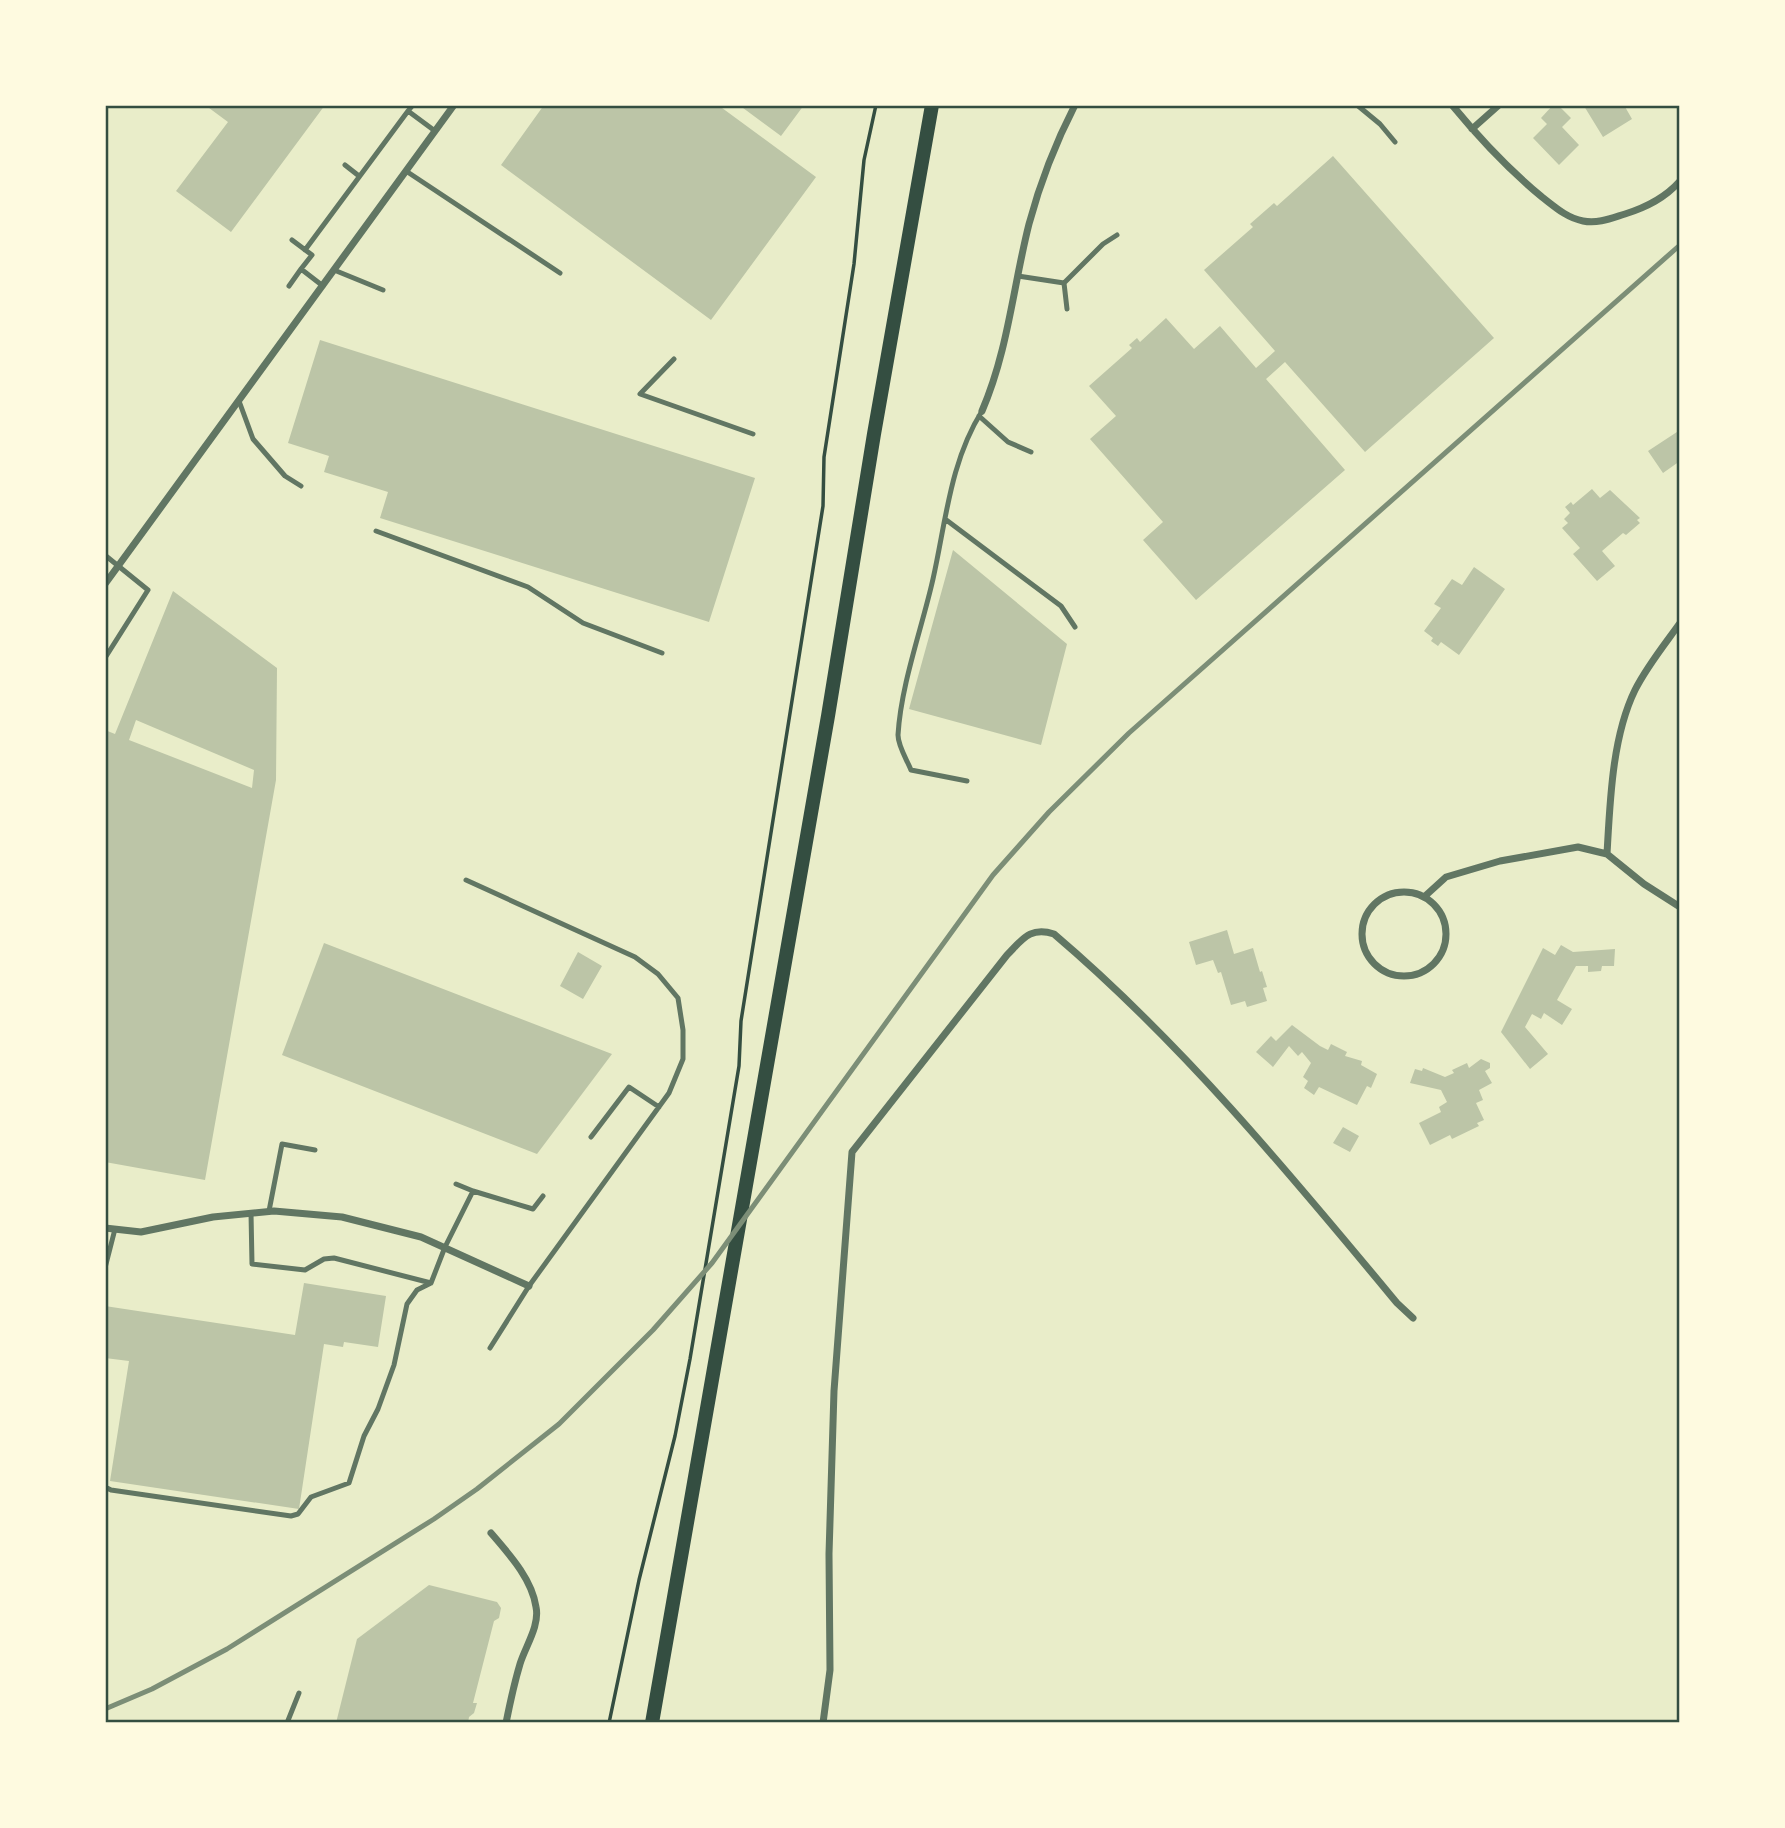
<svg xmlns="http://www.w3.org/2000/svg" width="1785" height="1828" viewBox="0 0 1785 1828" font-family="Figtree,sans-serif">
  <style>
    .building { fill: #bcc5a7; fill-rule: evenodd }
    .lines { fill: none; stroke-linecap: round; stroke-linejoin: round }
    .path { stroke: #344e41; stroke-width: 3.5 }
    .service { stroke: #617663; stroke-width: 5 }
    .minor { stroke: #617663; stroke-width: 7 }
    .secondary { stroke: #344e41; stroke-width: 14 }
    .rail { stroke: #7c8e77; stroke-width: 5 }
    .neatline { fill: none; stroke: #344e41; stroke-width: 2.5 }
  </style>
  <rect width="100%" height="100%" fill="#e9edc9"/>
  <path class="building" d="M 205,105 L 325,105 L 231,232 L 176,191 L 228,122 Z
    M 544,105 L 718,105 L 816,177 L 711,320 L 501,165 Z
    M 739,105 L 804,105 L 781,136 Z
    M 1553,105 L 1558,105 L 1571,118 L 1562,127 L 1579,145 L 1559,165 L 1533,138 L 1547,124 L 1541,118 Z
    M 1586,105 L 1624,105 L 1632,119 L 1603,137 L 1584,106 Z
    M 1333,156 L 1494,338 L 1365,452 L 1285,362 L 1266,379 L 1345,470 L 1196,600 L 1143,540 L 1163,522 L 1090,439 L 1116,416 L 1089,386 L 1132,348 L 1129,345 L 1137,338 L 1140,342 L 1166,318 L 1194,349 L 1220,326 L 1256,368 L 1275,351 L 1204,270 L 1253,227 L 1250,224 L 1274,203 L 1277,206 Z
    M 320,340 L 755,478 L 709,622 L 380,518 L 388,492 L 324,472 L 329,456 L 288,443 Z
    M 1680,430 L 1680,461 L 1663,473 L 1648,451 Z
    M 1592,489 L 1600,498 L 1610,490 L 1640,518 L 1637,520 L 1640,523 L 1626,535 L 1623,533 L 1602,551 L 1615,566 L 1597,581 L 1573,554 L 1580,548 L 1562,528 L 1568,523 L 1564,519 L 1570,513 L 1565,507 L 1571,502 L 1573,505 Z
    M 953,550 L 1067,644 L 1041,745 L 909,709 Z
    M 1474,567 L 1505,589 L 1459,655 L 1441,642 L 1438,646 L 1431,641 L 1433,638 L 1424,631 L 1441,608 L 1434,604 L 1452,579 L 1462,585 Z
    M 173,591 L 277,668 L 276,780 L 205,1180 L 105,1162 L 105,730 L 115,734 ZM 136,720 L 254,770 L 252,788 L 129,740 Z
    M 1227,930 L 1234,954 L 1253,948 L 1260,972 L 1262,971 L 1267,987 L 1263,988 L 1267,1001 L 1247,1007 L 1245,1001 L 1231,1005 L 1221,972 L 1218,973 L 1213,960 L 1196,965 L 1189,942 Z
    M 324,943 L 612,1054 L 537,1154 L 282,1055 Z
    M 1561,945 L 1573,952 L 1615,949 L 1614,966 L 1602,966 L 1601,971 L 1588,972 L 1588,966 L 1576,966 L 1557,1000 L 1572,1009 L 1562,1025 L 1544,1013 L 1541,1019 L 1532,1014 L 1525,1027 L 1548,1054 L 1530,1069 L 1501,1032 L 1543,948 L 1555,955 Z
    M 578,952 L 602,966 L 583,999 L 560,986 Z
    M 1292,1025 L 1320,1046 L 1328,1050 L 1331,1044 L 1347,1052 L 1345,1056 L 1362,1061 L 1361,1065 L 1377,1074 L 1371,1088 L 1367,1086 L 1357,1105 L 1319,1087 L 1314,1095 L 1304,1088 L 1308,1081 L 1303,1077 L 1311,1063 L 1302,1052 L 1298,1056 L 1289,1046 L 1273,1067 L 1256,1052 L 1271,1036 L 1276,1041 Z
    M 1481,1059 L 1490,1063 L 1490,1068 L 1485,1071 L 1492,1083 L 1479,1090 L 1483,1100 L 1476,1103 L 1484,1120 L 1477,1123 L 1479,1126 L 1452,1139 L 1450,1135 L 1430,1145 L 1419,1123 L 1441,1112 L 1439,1107 L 1447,1102 L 1441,1090 L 1410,1083 L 1415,1069 L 1422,1071 L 1423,1068 L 1445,1077 L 1454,1073 L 1452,1070 L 1467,1063 L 1469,1068 Z
    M 1343,1127 L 1359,1136 L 1350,1152 L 1333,1143 Z
    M 304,1283 L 386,1296 L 378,1347 L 344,1342 L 343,1347 L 324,1344 L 299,1509 L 110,1481 L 129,1361 L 105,1358 L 105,1306 L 295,1335 Z
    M 429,1585 L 497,1602 L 501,1608 L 499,1618 L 494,1621 L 473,1703 L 477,1703 L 474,1713 L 469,1717 L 468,1723 L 336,1723 L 357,1639 Z"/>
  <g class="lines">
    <path class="path" d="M 609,1723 L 639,1580 L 675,1436 L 690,1359 L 739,1066 L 741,1021 L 823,506 L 824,457 L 854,264 L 864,160 L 876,105"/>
    <path class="service" d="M 413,105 L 408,111 L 435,131
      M 1357,105 L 1380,124 L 1395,142
      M 345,165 L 359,176
      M 406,171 L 560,273
      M 292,240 L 312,255 L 301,269
      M 305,250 L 408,111
      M 334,270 L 383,290
      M 1018,276 L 1064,283 L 1103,244 L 1117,235
      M 1064,283 L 1067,309
      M 289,286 L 301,269 L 323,286
      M 674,359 L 640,394 L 753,434
      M 239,401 L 253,439 L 285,476 L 301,486
      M 979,416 L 1008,442 L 1031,452
      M 945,519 L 1061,606 L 1075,627
      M 376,531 L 528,587 L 583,623 L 662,653
      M 105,658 L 148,590 L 106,556
      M 967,781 L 911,770 C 907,760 898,746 898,735 C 901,684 922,628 933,579 C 946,521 950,462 982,411
      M 466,880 L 635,957 L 658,974 L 678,998 L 683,1030 L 683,1059 L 669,1093 L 529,1286 L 490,1348
      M 591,1137 L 629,1087 L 659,1107
      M 473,1191 L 533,1209 L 543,1196
      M 269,1211 L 282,1144 L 315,1150
      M 251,1213 L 252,1264 L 305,1270 L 324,1259 L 334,1258 L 431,1283 L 445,1247 L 473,1191 L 456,1184
      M 105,1268 L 115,1229
      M 105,1487 L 111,1490 L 291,1516 L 298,1514 L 311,1497 L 349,1483 L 364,1436 L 378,1409 L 394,1365 L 407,1304 L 417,1290 L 431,1283
      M 287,1723 L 299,1693"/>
    <path class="minor" d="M 1452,105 C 1480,139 1508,169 1542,197 C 1555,207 1567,218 1583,221 C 1598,224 1612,218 1625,214 C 1647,207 1665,198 1680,181
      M 1472,129 L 1499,105
      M 982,411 C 1008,351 1013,287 1029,224 C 1040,183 1055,144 1075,105
      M 105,584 L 454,105
      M 1607,854 C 1610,802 1612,737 1635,690 C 1647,666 1665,644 1680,623
      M1362 934a42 42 0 1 1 84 0a42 42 0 1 1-84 0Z
      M 1424,897 L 1446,877 L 1500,861 L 1578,847 L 1607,854 L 1644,884 L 1680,907
      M 105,1228 L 141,1232 L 213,1217 L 274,1211 L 342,1217 L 421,1237 L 529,1286
      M 491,1533 C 509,1554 532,1579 536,1607 C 540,1626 525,1647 520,1664 C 514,1684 510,1703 506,1723
      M 823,1723 L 830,1670 L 829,1554 L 834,1391 L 852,1152 L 1007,955 C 1022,940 1030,926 1054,934 C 1182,1043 1290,1174 1397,1303 L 1413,1318"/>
    <path class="secondary" d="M 652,1723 L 828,716 L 874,434 L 932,105"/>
    <path class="rail" d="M 105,1709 L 152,1689 L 227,1649 L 434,1519 L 477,1489 L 559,1424 L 653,1330 L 712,1263 L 993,875 L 1049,812 L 1129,733 L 1680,245"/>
  </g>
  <rect width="1785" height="1828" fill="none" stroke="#fefae0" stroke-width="214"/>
  <rect x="107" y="107" width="1571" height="1614" class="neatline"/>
</svg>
